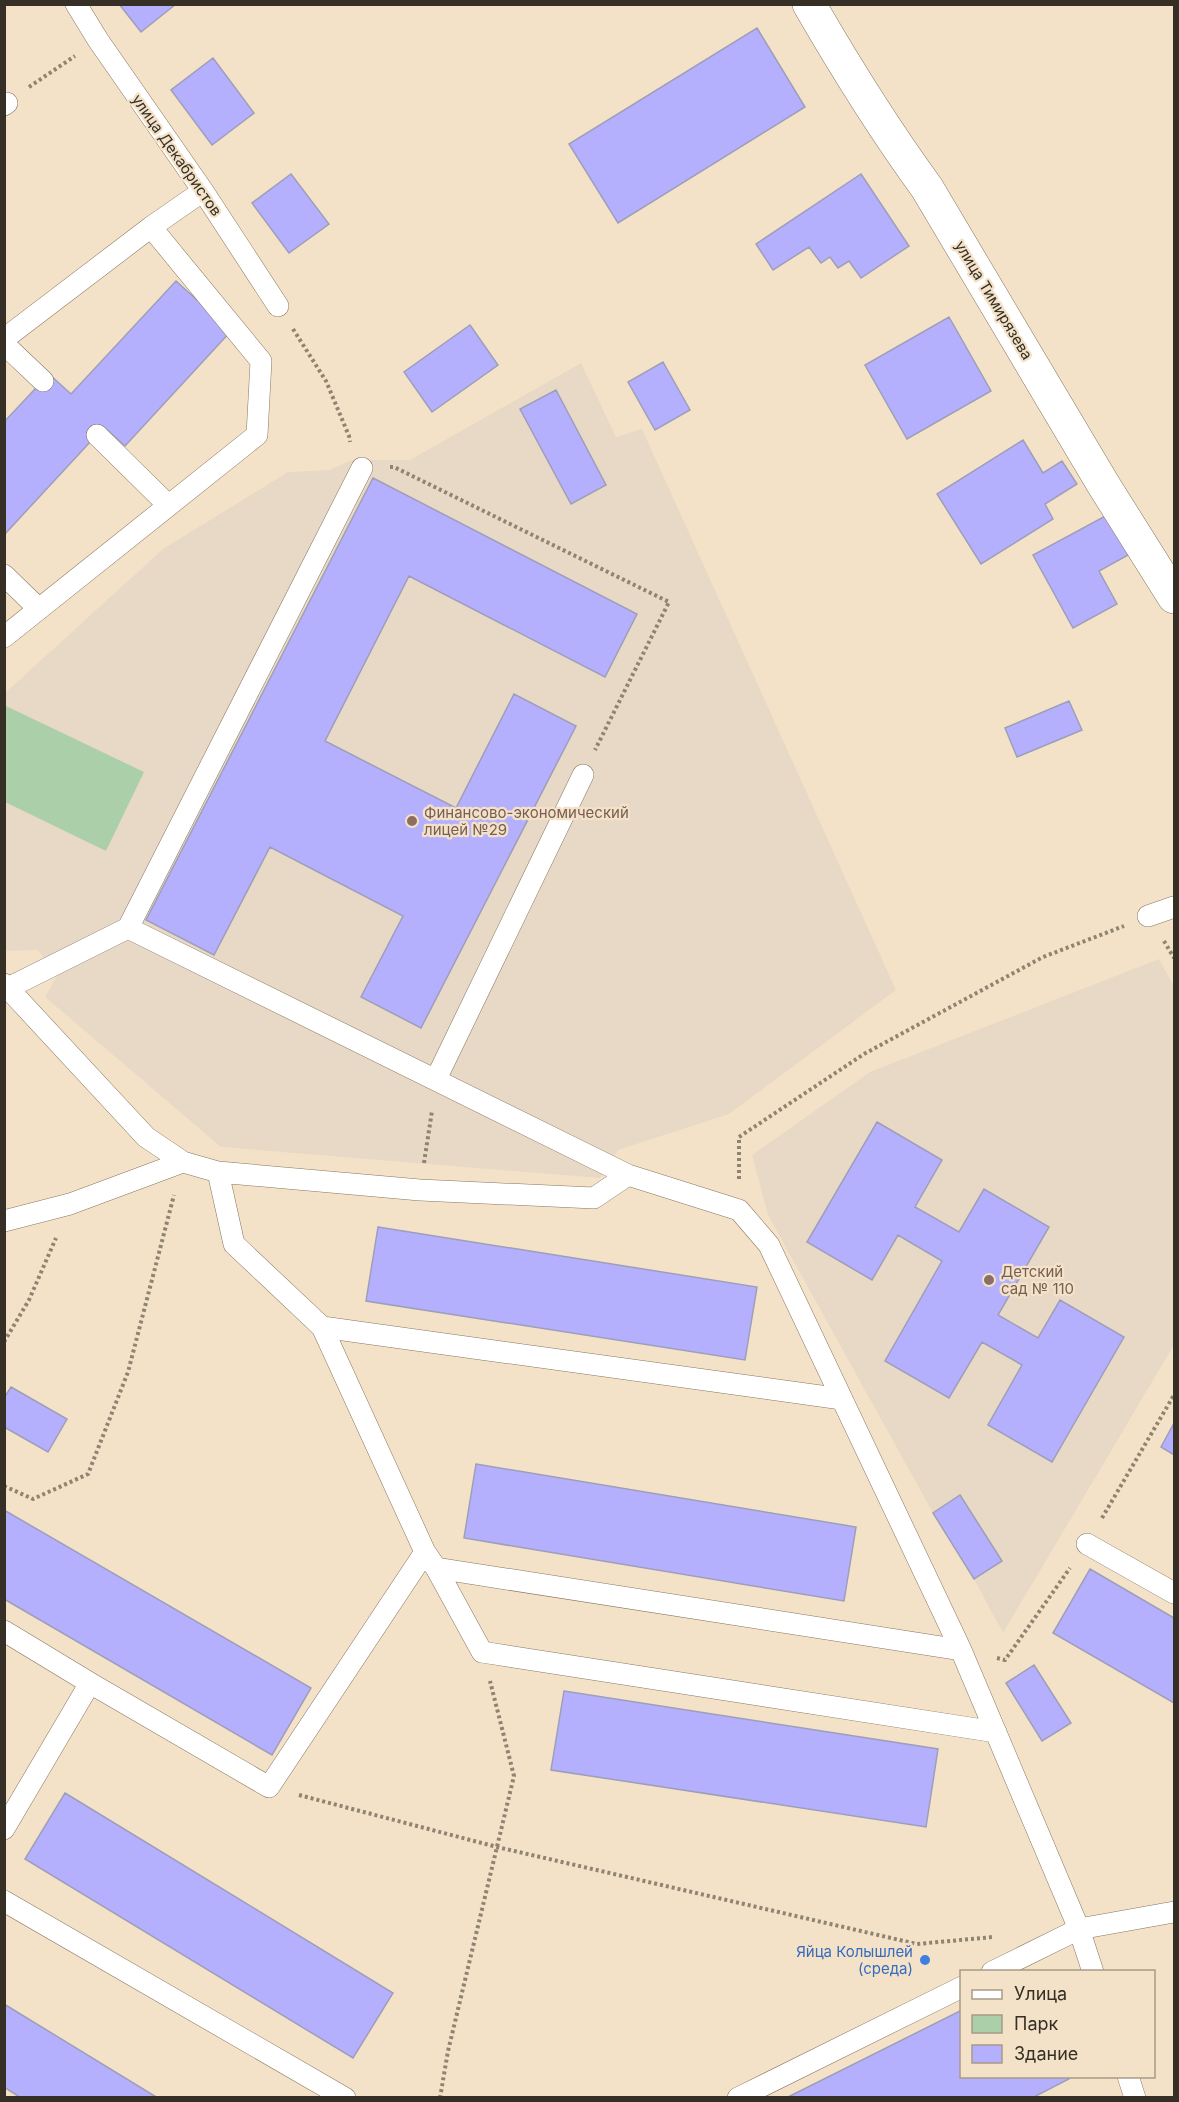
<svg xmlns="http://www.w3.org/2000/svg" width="1179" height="2102" viewBox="0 0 1179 2102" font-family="Inter,sans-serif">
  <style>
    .education { fill: #e8d8c6 }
    .green { fill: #abd0a9 }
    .building { fill: #b4b0fe; stroke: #9e9eb9; stroke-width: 1.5 }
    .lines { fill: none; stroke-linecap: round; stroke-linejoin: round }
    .service-casing { stroke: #877760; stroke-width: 22 }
    .minor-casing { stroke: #877760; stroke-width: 34 }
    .path { stroke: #8f8371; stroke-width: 4; stroke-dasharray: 3 3; stroke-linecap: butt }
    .service { stroke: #fff; stroke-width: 21 }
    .minor { stroke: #fff; stroke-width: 33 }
    .education-dot { fill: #8d6e63; stroke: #f4e2c8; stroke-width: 2 }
    .shop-dot { fill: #3f7fe0; stroke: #f4e2c8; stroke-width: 2 }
    .labels { text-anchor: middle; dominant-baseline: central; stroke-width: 4.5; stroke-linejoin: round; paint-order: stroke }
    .street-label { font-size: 15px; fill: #352f25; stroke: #f4e2c8 }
    .education-label { font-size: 15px; fill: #785e54; stroke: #f4e2c8; text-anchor: start }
    .shop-label { font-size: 15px; fill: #366cbe; stroke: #f4e2c8; text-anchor: end }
  </style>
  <rect width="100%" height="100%" fill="#f4e2c8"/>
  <path class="education" d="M 581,363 L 616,437 L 642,429 L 896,990 L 729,1114 L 618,1150 L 600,1178 L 221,1147 L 45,997 L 57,976 L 38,950 L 5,951 L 5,693 L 163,549 L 288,472 L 329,470 L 352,460 L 410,460 Z
    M 1159,959 L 1174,986 L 1174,1345 L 1003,1633 L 974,1579 L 933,1513 L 768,1215 L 752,1155 L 870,1072 Z"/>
  <path class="green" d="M 4,705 L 144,772 L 106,851 L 5,802 Z"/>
  <path class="building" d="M 119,4 L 176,4 L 141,32 Z
    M 757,28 L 805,107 L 618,223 L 569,144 Z
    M 213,58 L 254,113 L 212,145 L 171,90 Z
    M 291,174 L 329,224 L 289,253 L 252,203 Z
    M 861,174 L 909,246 L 861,278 L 849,261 L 838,268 L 830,257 L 821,263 L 809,247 L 773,270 L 756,244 Z
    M 176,281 L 231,331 L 125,446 L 104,427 L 4,535 L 4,422 L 49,374 L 71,394 Z
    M 949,317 L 991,391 L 907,439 L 865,365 Z
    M 470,325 L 498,365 L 432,412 L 404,372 Z
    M 663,362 L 690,410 L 655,430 L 628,382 Z
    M 556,390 L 606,485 L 571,504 L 520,409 Z
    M 1023,440 L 1043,473 L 1062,461 L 1077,484 L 1045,504 L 1053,519 L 981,564 L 937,494 Z
    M 373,478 L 637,614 L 605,677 L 409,576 L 325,741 L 456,808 L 514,694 L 576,726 L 421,1028 L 361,997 L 403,916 L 270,847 L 214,955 L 146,920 Z
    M 1109,514 L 1130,554 L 1099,571 L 1117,604 L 1073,628 L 1033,555 Z
    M 1069,701 L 1082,730 L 1017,757 L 1005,728 Z
    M 877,1122 L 942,1160 L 915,1207 L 959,1232 L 984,1189 L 1049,1227 L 998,1315 L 1038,1338 L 1060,1300 L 1124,1337 L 1052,1462 L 988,1425 L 1022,1365 L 982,1342 L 949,1398 L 885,1361 L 942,1261 L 898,1235 L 872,1280 L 807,1242 Z
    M 378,1227 L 757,1287 L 745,1360 L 366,1301 Z
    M 11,1387 L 67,1419 L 48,1452 L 4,1427 L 4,1398 Z
    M 1174,1423 L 1174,1455 L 1161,1447 Z
    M 476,1464 L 856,1527 L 844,1601 L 464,1538 Z
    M 960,1495 L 1002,1561 L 974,1579 L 933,1513 Z
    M 4,1510 L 311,1688 L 272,1755 L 4,1599 Z
    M 1090,1569 L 1174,1618 L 1174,1703 L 1053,1633 Z
    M 1034,1665 L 1071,1723 L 1042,1741 L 1006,1683 Z
    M 564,1691 L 938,1749 L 926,1827 L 551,1770 Z
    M 65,1793 L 393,1993 L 353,2058 L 25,1859 Z
    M 4,2004 L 158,2098 L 21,2098 L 4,2087 Z
    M 962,2010 L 962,2076 L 1068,2076 L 1069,2079 L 1032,2098 L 786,2098 Z"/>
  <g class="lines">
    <g class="service-casing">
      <path id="service" d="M 76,4 L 98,40 L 203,191 L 278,306
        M 4,105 L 7,103
        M 4,339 L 151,227 L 203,191
        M 4,344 L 43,381
        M 97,435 L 168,505
        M 4,575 L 39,609
        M 4,637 L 257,435 L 261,361 L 151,227
        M 1148,916 L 1174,907
        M 128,928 L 628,1175
        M 4,984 L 146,1137 L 183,1162 L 218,1172 L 420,1190 L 594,1198 L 628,1175 L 739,1210 L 769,1245 L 961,1650 L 1079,1929 L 1093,1972
        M 4,990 L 128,928 L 362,468
        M 436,1079 L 583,775
        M 218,1172 L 234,1244 L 322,1327 L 425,1552 L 436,1568 L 482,1652 L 996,1732
        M 4,1221 L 70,1204 L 183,1162
        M 322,1327 L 842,1399
        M 1087,1544 L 1174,1593
        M 436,1568 L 961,1650
        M 4,1631 L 90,1683 L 4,1829
        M 90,1683 L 269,1787 L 425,1552
        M 4,1901 L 345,2098
        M 992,1972 L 1079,1929 L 1174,1912
        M 1128,2076 L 1135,2098
        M 738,2098 L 962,1987"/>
    </g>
    <g class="minor-casing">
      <path id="minor" d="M 809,4 C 846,68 884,129 927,188 L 1103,484 L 1174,597"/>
    </g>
    <path class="path" d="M 29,87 L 75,56
      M 293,329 L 326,381 L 349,436 L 350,442
      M 390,467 L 394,467 L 669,602 L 595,750
      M 1164,941 L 1174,958
      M 424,1163 L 432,1111
      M 739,1179 L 739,1137 L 864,1054 L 1043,957 L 1124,926
      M 4,1342 L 29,1300 L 56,1238
      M 4,1486 L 33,1499 L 88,1474 L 128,1372 L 174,1195
      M 1102,1518 L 1174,1395
      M 997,1658 L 1005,1660 L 1070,1568
      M 299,1795 L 497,1847 L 917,1944 L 993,1937
      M 440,2098 L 448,2051 L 514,1776 L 490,1681"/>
    <use href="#service" class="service"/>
    <use href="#minor" class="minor"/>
  </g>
  <g class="education-dot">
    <circle cx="412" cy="821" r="6"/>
    <circle cx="989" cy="1280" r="6"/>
  </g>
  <circle class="shop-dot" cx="925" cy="1960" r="6"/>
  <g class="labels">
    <g class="street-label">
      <text transform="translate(177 155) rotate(55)">улица Декабристов</text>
      <text transform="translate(994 300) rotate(59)">улица Тимирязева</text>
    </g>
    <g class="education-label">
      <text x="424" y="812">Финансово-экономический<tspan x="424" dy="17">лицей №29</tspan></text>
      <text x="1001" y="1271">Детский<tspan x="1001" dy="17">сад № 110</tspan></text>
    </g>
    <g class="shop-label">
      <text x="913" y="1951">Яйца Колышлей<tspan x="913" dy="17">(среда)</tspan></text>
    </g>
  </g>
  <rect width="1179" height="2102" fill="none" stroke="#352f25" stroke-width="12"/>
  <rect x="960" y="1970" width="195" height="108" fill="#f4e2c8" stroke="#a89a87" stroke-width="1.5"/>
  <rect x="972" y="1990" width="30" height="9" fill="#ffffff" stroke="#a89a87" stroke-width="1.5"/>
  <text x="1014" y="2000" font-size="18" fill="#352f25">Улица</text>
  <rect x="972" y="2015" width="30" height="18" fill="#abd0a9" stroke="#a89a87" stroke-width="1.5"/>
  <text x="1014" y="2030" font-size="18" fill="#352f25">Парк</text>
  <rect x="972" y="2045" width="30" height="18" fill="#b4b0fe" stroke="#a89a87" stroke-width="1.5"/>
  <text x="1014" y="2060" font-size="18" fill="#352f25">Здание</text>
</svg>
